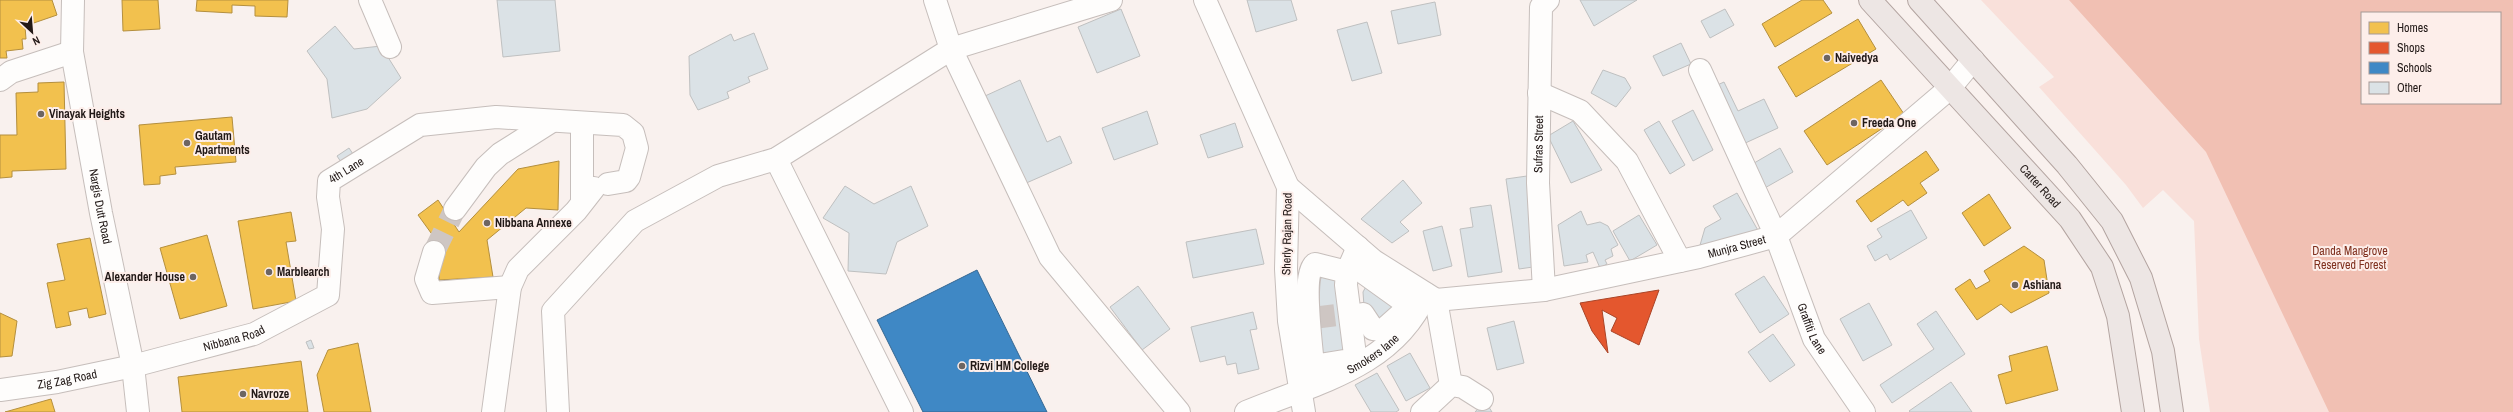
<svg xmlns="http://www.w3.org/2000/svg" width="2513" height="412" viewBox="0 0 2513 412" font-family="'Archivo Narrow',sans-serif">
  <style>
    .green { fill: #f9e0da; fill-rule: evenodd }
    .water { fill: #f1c0b3; fill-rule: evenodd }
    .homes { fill: #f2c14e; stroke: #b48f3e }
    .shops { fill: #e4572e; stroke: #aa4427 }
    .schools { fill: #3f88c5; stroke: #366791 }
    .building { fill: #dbe2e6; stroke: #bfc0c0 }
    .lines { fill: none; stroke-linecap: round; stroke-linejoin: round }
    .minor-tunnel { stroke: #cec6c3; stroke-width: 22; stroke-dasharray: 22 11; stroke-linecap: butt }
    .minor-casing { stroke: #c6bebb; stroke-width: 24 }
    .major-casing { stroke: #b3a4a0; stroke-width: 24 }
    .minor { stroke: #fefdfc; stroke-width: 22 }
    .major { stroke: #ede6e4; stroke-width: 22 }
    .poi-dot { fill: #6d6562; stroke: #fdeeea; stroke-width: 1.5 }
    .labels { text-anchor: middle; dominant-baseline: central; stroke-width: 4; stroke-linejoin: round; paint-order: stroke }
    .poi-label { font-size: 12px; font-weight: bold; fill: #221917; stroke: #fdeeea; text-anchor: start }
    .street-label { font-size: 12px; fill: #221917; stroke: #fdeeea }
    .park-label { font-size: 12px; fill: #7f301e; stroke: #fdeeea }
  </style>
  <rect width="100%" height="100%" fill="#f9f1ee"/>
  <path class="green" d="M 1981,0 L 2513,0 L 2513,412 L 2210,412 L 2199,339 L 2194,221 L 2163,190 L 2143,208 L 2126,185 L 2039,87 L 2054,77 ZM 2362,13 L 2500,13 L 2500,103 L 2362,103 Z"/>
  <path class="water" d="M 2069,0 L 2513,0 L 2513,412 L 2329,412 L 2206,152 ZM 2362,13 L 2500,13 L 2500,103 L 2362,103 Z"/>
  <path class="homes" d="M 0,0 L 52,0 L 57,15 L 25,26 L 26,39 L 22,39 L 23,49 L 6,51 L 7,58 L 0,58 Z
    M 122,0 L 158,0 L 160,29 L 123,31 Z
    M 197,0 L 288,0 L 287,17 L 255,16 L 255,6 L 232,5 L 232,13 L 196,11 Z
    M 1802,0 L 1823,0 L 1832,13 L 1775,47 L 1762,24 Z
    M 1858,19 L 1876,49 L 1796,97 L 1778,67 Z
    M 1881,80 L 1904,114 L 1827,165 L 1804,131 Z
    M 64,82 L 66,169 L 12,171 L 12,177 L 0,178 L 0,135 L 17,135 L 16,93 L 38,92 L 38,83 Z
    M 232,117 L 236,162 L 175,167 L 176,174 L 160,176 L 160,184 L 144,185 L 139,125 Z
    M 1926,151 L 1939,170 L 1920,183 L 1927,193 L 1908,206 L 1903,200 L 1871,222 L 1856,201 Z
    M 559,161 L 558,210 L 526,208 L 487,240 L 493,277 L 439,280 L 439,244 L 418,215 L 438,200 L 459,232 L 518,169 Z
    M 1989,194 L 2011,228 L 1984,246 L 1962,213 Z
    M 291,212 L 296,241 L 286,242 L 296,301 L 253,309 L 238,221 Z
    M 207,235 L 227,306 L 180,319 L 160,248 Z
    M 90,238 L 106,314 L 89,318 L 87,308 L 68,312 L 71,325 L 56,328 L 47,283 L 65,280 L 57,244 Z
    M 2024,246 L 2044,260 L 2049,293 L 2011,313 L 2001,304 L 1977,320 L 1955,289 L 1970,279 L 1976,289 L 1990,281 L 1984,271 Z
    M 0,313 L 17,321 L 12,356 L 0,357 Z
    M 358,343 L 371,412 L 324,412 L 317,375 L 328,350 Z
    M 2047,346 L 2058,390 L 2006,404 L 1998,375 L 2012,371 L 2009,356 Z
    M 301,361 L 308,412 L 182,412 L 178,377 Z
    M 51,399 L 55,412 L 5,412 Z"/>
  <path class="shops" d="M 1659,290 L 1639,345 L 1611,331 L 1617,318 L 1602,310 L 1608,353 L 1592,331 L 1580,303 Z"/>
  <path class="schools" d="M 977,270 L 1047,412 L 923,412 L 877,320 Z"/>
  <path class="building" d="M 497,0 L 555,0 L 560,51 L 503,57 Z
    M 1247,0 L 1291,0 L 1297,20 L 1256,32 Z
    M 1580,0 L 1637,0 L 1594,26 Z
    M 1435,2 L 1441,35 L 1398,44 L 1391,11 Z
    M 1121,9 L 1140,56 L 1097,73 L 1078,27 Z
    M 1725,9 L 1734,25 L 1710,38 L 1701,21 Z
    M 1367,22 L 1382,73 L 1352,81 L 1337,30 Z
    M 335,26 L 354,49 L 381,46 L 401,78 L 367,109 L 332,118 L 327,79 L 307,51 Z
    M 754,33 L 768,69 L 748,77 L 750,82 L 727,92 L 729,98 L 698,110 L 690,95 L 689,56 L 731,34 L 734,41 Z
    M 1681,43 L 1691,64 L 1663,76 L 1653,56 Z
    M 1603,70 L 1625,78 L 1631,88 L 1616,107 L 1591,93 Z
    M 1020,80 L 1047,142 L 1060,136 L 1072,163 L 1024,184 L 985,96 Z
    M 1724,82 L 1738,111 L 1764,99 L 1778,128 L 1741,145 L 1713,87 Z
    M 1693,110 L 1713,150 L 1693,161 L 1672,121 Z
    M 1147,111 L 1158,144 L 1114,160 L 1102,128 Z
    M 1573,121 L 1602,170 L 1571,183 L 1548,136 Z
    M 1659,121 L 1685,165 L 1670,174 L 1644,130 Z
    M 1235,123 L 1243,147 L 1208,158 L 1200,135 Z
    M 349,148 L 355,157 L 343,165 L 337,156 Z
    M 1780,148 L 1793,172 L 1763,189 L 1749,166 Z
    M 1527,176 L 1540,266 L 1519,269 L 1506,179 Z
    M 1403,180 L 1422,203 L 1400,222 L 1409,231 L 1392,243 L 1361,219 Z
    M 845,186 L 874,204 L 911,186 L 928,226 L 897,242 L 886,274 L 848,271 L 849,233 L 823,218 Z
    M 1737,193 L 1760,234 L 1698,252 L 1705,228 L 1721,219 L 1713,206 Z
    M 1491,205 L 1502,272 L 1468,277 L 1460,229 L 1473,227 L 1470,208 Z
    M 1911,210 L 1927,238 L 1890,260 L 1887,254 L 1875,261 L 1867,246 L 1882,237 L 1877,229 Z
    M 1581,211 L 1587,225 L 1600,222 L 1608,226 L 1618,245 L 1611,249 L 1613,256 L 1605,260 L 1607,264 L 1600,268 L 1593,252 L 1586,255 L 1588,262 L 1564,266 L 1558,225 Z
    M 1639,215 L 1657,245 L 1630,261 L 1613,231 Z
    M 1442,226 L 1452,266 L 1433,271 L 1423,231 Z
    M 1256,229 L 1264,264 L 1193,278 L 1186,242 Z
    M 1336,272 L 1345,360 L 1317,362 L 1314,273 Z
    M 1764,276 L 1789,314 L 1760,333 L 1735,294 Z
    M 1369,281 L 1402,305 L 1376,327 L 1364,306 L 1363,292 Z
    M 1138,286 L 1170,329 L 1142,350 L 1110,307 Z
    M 1869,303 L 1892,345 L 1863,361 L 1840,319 Z
    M 1936,311 L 1965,354 L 1892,403 L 1880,385 L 1934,349 L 1917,324 Z
    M 1253,312 L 1257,329 L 1250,330 L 1259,369 L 1238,374 L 1236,363 L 1227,365 L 1225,356 L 1200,362 L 1191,327 Z
    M 1514,321 L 1524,363 L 1497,370 L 1487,328 Z
    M 1773,334 L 1795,365 L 1770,382 L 1748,352 Z
    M 311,340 L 314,348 L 309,349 L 306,342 Z
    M 1410,353 L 1430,388 L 1406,401 L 1387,366 Z
    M 1377,373 L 1399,410 L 1396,412 L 1371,412 L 1355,385 Z
    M 1951,382 L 1972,412 L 1910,412 L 1909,411 Z
    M 1485,401 L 1492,412 L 1475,412 Z"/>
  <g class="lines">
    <path class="minor-tunnel" d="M 434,252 L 455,209
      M 1313,318 L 1345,314"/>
    <g class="minor-casing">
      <g id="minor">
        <path id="s1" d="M 73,0 L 72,52 L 101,213 L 133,366 L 138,412"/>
        <path d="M 370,0 L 390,47"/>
        <path d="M 935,0 L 951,49 L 1050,257 L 1179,412"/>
        <path d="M 1205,0 L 1288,187 L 1286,269 L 1289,321 L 1304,412"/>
        <path id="s2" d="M 1700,70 L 1776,236 L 1814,339 L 1864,412"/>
        <path d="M 0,80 L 11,72 L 72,52"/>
        <path d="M 1539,93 L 1580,111 L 1627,161 L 1680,261"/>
        <path d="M 776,159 L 902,412"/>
        <path d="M 1288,187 L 1374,261 L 1436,300"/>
        <path d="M 582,202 L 582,123"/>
        <path d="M 455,209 L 486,167 L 500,154 L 552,121"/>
        <path d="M 434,252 L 426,279 L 432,293 L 510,287"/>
        <path d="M 1347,272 L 1315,264 C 1301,275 1312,348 1313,366 L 1350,360 L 1355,355 L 1346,285 L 1347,272 L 1358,247"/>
        <path id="s3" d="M 1544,290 L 1538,183 L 1541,7 L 1548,0"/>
        <path id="s4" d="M 1436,300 L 1544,290 L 1699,257 L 1776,236 L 1950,88 L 1973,60"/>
        <path d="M 1436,300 L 1451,385"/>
        <path d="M 1363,314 L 1373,329 L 1383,330 L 1410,306 L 1364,273"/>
        <path id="s5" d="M 0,390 L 57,382 L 133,366 L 254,334 L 328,295 L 333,229 L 328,197 L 329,181 L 420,125 L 496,117 L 623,125 L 633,133 L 637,148 L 629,177 L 626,181 L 608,184"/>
        <path d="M 493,412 L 510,287 L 518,269 L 576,211 L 594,188"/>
        <path d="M 558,412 L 553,311 L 635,221 L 718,176 L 776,159 L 951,49 L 1111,0"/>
        <path id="s6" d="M 1246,412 C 1315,383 1393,368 1426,294"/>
        <path d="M 1422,412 L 1451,385 L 1463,387 L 1482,399"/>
      </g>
    </g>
    <g class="major-casing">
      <g id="major">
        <path id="s7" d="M 1870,0 L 2070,219 L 2102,267 L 2118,316 L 2133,412"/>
        <path d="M 1919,0 L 2067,165 L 2112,221 L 2141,278 L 2163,351 L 2172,412"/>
      </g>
    </g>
    <use href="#minor" class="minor"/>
    <use href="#major" class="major"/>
  </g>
  <g class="poi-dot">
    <circle cx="1827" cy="58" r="4"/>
    <circle cx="41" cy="114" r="4"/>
    <circle cx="1854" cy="123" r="4"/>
    <circle cx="187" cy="143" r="4"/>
    <circle cx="487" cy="223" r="4"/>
    <circle cx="269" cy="272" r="4"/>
    <circle cx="193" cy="277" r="4"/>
    <circle cx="2015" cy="285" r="4"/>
    <circle cx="962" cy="366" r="4"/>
    <circle cx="243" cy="394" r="4"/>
  </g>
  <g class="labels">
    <g class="poi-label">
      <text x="1835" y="58">Naivedya</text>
      <text x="49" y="114">Vinayak Heights</text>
      <text x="1862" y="123">Freeda One</text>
      <text x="195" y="136">Gautam<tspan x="195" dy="14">Apartments</tspan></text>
      <text x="495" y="223">Nibbana Annexe</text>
      <text x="277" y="272">Marblearch</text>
      <text x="185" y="277" text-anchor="end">Alexander House</text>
      <text x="2023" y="285">Ashiana</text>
      <text x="970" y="366">Rizvi HM College</text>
      <text x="251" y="394">Navroze</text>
    </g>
    <g class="street-label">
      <text stroke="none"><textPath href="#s3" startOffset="146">Sufras Street</textPath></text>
      <text stroke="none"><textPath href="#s5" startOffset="479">4th Lane</textPath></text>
      <text stroke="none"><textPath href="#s7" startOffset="252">Carter Road</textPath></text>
      <text stroke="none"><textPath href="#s1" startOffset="209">Nargis Dutt Road</textPath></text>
      <text transform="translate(1287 234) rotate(-89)">Sherly Rajan Road</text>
      <text stroke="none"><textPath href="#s4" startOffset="306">Munjra Street</textPath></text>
      <text stroke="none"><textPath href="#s2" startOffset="282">Graffiti Lane</textPath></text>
      <text stroke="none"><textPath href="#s5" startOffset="240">Nibbana Road</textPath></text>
      <text stroke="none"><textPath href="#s6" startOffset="140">Smokers lane</textPath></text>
      <text stroke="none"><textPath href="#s5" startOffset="68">Zig Zag Road</textPath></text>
    </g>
    <g class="park-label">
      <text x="2350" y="251">Danda Mangrove<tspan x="2350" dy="14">Reserved Forest</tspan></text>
    </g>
  </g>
  <rect x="2361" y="12" width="140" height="92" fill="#fdeeea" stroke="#a59996"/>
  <rect x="2369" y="22" width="20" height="12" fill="#f2c14e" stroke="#a59996"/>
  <text x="2397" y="32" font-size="12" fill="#221917">Homes</text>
  <rect x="2369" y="42" width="20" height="12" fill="#e4572e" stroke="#a59996"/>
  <text x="2397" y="52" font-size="12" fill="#221917">Shops</text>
  <rect x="2369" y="62" width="20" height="12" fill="#3f88c5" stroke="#a59996"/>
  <text x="2397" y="72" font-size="12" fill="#221917">Schools</text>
  <rect x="2369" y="82" width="20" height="12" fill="#dbe2e6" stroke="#a59996"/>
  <text x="2397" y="92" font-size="12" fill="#221917">Other</text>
  <g transform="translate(32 32) rotate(154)" stroke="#fdeeea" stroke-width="3" paint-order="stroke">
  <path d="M0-3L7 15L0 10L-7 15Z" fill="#221917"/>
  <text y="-6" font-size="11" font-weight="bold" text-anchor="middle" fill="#221917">N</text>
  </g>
</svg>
